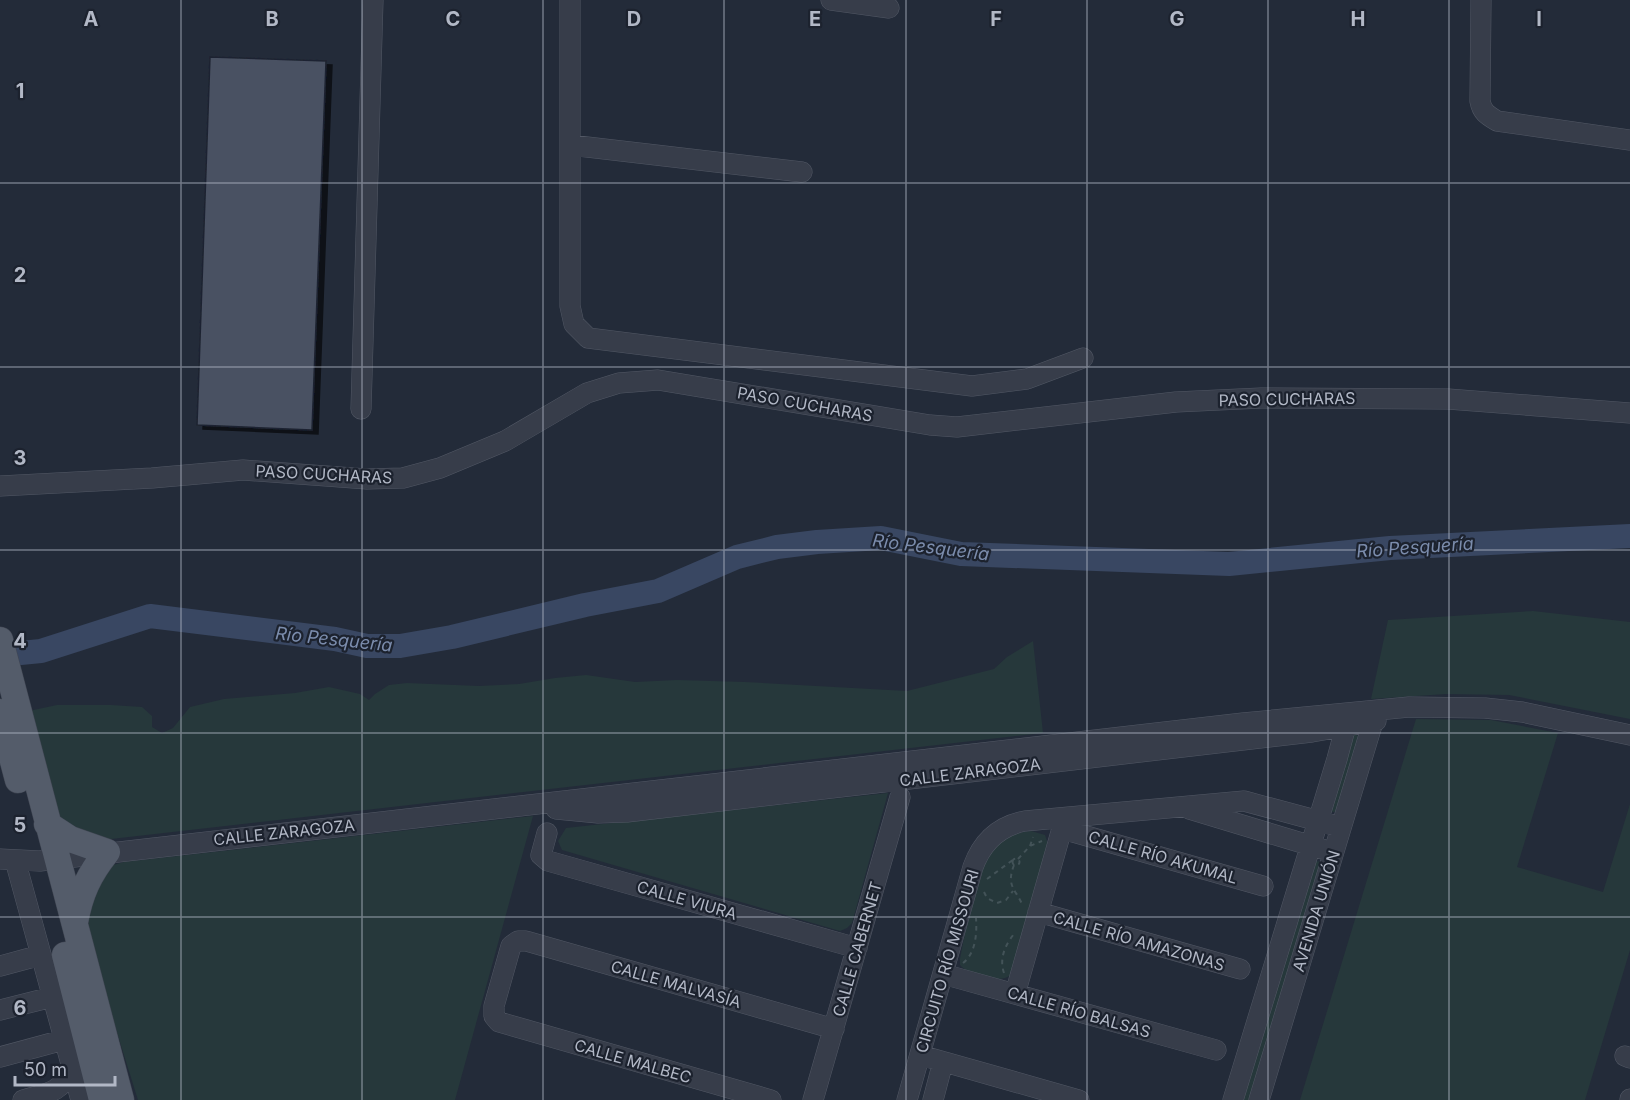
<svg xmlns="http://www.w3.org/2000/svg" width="1630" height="1100" viewBox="0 0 1630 1100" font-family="Inter,sans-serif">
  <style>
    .green { fill: #26383b }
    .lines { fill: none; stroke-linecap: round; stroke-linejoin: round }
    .river { stroke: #394762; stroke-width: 24 }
    .building { fill: #495162; stroke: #1e2431; stroke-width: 1.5; filter: url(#shadow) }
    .minor-casing { stroke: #525865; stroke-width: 21 }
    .major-casing { stroke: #404653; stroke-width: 27 }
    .path { stroke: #435358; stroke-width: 2; stroke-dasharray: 4.5 4.5; stroke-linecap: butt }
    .minor { stroke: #373d4a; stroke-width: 20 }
    .major { stroke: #545c6a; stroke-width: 26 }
    .grid { fill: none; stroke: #b2b8c6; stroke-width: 1.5; stroke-opacity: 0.55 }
    .labels { text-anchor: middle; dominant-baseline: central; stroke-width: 4.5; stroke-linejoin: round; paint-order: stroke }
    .street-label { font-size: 16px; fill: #b2b8c6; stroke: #1c222e }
    .water-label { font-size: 18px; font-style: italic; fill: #7b8cac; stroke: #1c222e }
    .grid-label { font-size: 20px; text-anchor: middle; font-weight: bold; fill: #b2b8c6; stroke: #1c222e; stroke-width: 4.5; stroke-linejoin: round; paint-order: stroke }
  </style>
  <defs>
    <filter id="shadow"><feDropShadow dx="6" dy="4" stdDeviation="0" flood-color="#0009"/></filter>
  </defs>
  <rect width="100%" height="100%" fill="#232b39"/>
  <path class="green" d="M 1533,611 L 1630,622 L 1630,719 L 1509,695 L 1446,694 L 1371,699 L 1388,620 Z
    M 1033,641 L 1043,733 L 111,839 L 96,839 L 56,819 L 29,711 L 57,705 L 111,705 L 142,707 L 152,716 L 152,727 L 162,733 L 173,728 L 190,707 L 224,699 L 295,693 L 329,687 L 360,694 L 369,700 L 375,694 L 389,685 L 407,683 L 479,686 L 519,684 L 555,678 L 586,675 L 635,682 L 677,680 L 745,682 L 907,691 L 994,669 L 1007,657 Z
    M 1416,719 L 1491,720 L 1558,733 L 1517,867 L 1603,892 L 1630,804 L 1630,950 L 1585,1100 L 1300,1100 Z
    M 1355,734 L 1359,737 L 1337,812 L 1333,812 L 1331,811 L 1351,737 Z
    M 888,793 L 852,923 L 847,928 L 840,931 L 562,850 L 558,841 L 566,828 Z
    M 533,816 L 455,1100 L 138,1100 L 86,933 L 85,917 L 106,867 L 124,862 Z
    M 1031,831 L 1045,835 L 1048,844 L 1011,975 C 1000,984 969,976 960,965 L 960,959 C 967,928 976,855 1004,838 C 1012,834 1022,832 1031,831 Z
    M 1316,861 L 1321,862 L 1251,1100 L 1242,1100 Z"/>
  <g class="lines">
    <path class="river" d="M 0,655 L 41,651 L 150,616 L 335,639 L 367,646 L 400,646 L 452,637 L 585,605 L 658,591 L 737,557 L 777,547 L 817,542 L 881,538 L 961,554 L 1229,564 L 1390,548 L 1630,536"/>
  </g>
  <path class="building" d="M 210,57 L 326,61 L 312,430 L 197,425 Z"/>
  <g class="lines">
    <g class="minor-casing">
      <path id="minor" d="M 570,0 L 570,306 L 574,324 L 588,338 L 972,386 L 1027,379 L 1083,358
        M 831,0 L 889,8
        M 1481,0 L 1480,101 C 1482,112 1487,115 1497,121 L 1630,140
        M 570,145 L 802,172
        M 361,409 L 373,0
        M 0,486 L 152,478 L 243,470 L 367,479 L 403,478 L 440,468 L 505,441 L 587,393 L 619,383 L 658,380 L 930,425 L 957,427 L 1176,402 L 1261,398 L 1448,399 L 1630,413
        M 556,809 L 598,813 L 627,812 L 1312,732 L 1376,721
        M 1189,809 L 1322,849
        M 1062,829 L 1263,886
        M 547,833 L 541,855 L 548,861 L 857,948
        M 0,859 L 40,861 L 1243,723 L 1409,707 L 1485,708 L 1522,712 L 1630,735
        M 15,860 L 81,1100
        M 1038,912 L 1240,969
        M 0,966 L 41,955
        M 943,974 L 1216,1050
        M 1015,994 L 1065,818
        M 0,1010 L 52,997
        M 920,1055 L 1079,1100
        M 1625,1056 L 1630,1058
        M 0,1057 L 63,1040
        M 23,1100 C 47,1093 59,1094 72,1070
        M 771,1100 L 499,1022 L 494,1016 L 494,1006 L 511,946 L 518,941 L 526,941 L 834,1029
        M 813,1100 L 900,797
        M 907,1100 L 973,867 C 982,842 999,826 1025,821 L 1244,801 L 1341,827
        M 933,1100 L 943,1062
        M 1233,1100 L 1337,759 L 1348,718
        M 1259,1100 L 1376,712
        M 1630,1100 L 1630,1099"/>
    </g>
    <g class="major-casing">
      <path id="major" d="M 0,640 L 121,1100
        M 0,712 L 18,780
        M 47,824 L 70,839 L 107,852 C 89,874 80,894 75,922
        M 65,955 L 102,1100"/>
    </g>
    <path class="path" d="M 1030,846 L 1033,837
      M1012.5 862a3.5 3.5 0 1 1 7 0a3.5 3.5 0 1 1-7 0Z
      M 1018,859 L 1030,846 L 1042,841
      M 1014,865 C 1006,886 1015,888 1023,906
      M 987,879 L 1014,859
      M 984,892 L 987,898 L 997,903 L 1006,900 L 1013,891
      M 963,963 C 976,953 977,933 976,918
      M 1004,973 C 999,959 1005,945 1014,934"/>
    <use href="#minor" class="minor"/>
    <use href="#major" class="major"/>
  </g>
  <path class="grid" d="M 181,0 L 181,1100M 362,0 L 362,1100M 543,0 L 543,1100M 724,0 L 724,1100M 906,0 L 906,1100M 1087,0 L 1087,1100M 1268,0 L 1268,1100M 1449,0 L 1449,1100M 0,183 L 1630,183M 0,367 L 1630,367M 0,550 L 1630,550M 0,733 L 1630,733M 0,917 L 1630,917"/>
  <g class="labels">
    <g class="street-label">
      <text transform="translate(1287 399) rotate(-1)">PASO CUCHARAS</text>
      <text transform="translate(805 404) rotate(10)">PASO CUCHARAS</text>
      <text transform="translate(324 474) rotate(3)">PASO CUCHARAS</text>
      <text transform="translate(970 772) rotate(-7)">CALLE ZARAGOZA</text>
      <text transform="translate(284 832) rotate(-6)">CALLE ZARAGOZA</text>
      <text transform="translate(1163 857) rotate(16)">CALLE RÍO AKUMAL</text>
      <text transform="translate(687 900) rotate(16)">CALLE VIURA</text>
      <text transform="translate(1316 911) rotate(-73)">AVENIDA UNIÓN</text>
      <text transform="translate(1139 941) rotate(16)">CALLE RÍO AMAZONAS</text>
      <text transform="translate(857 949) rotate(-74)">CALLE CABERNET</text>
      <text transform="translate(947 961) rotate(-74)">CIRCUITO RÍO MISSOURI</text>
      <text transform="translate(676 984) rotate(16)">CALLE MALVASÍA</text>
      <text transform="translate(1079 1012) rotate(16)">CALLE RÍO BALSAS</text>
      <text transform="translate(633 1061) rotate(16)">CALLE MALBEC</text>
    </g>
    <g class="water-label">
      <text transform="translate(931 547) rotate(7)">Río Pesquería</text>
      <text transform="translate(1415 547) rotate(-4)">Río Pesquería</text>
      <text transform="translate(334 639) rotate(6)">Río Pesquería</text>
    </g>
  </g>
  <g class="grid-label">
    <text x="91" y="26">A</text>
    <text x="272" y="26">B</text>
    <text x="453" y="26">C</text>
    <text x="634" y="26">D</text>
    <text x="815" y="26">E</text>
    <text x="996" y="26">F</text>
    <text x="1177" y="26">G</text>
    <text x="1358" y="26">H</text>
    <text x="1539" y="26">I</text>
    <text x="20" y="98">1</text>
    <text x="20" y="282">2</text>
    <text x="20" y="465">3</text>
    <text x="20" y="648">4</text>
    <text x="20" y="832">5</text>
    <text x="20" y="1015">6</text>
  </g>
  <path d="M15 1076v9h100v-9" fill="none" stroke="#b2b8c6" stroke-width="3"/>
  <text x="24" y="1076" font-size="18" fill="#b2b8c6" stroke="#1c222e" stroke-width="4.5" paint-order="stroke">50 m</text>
</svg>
